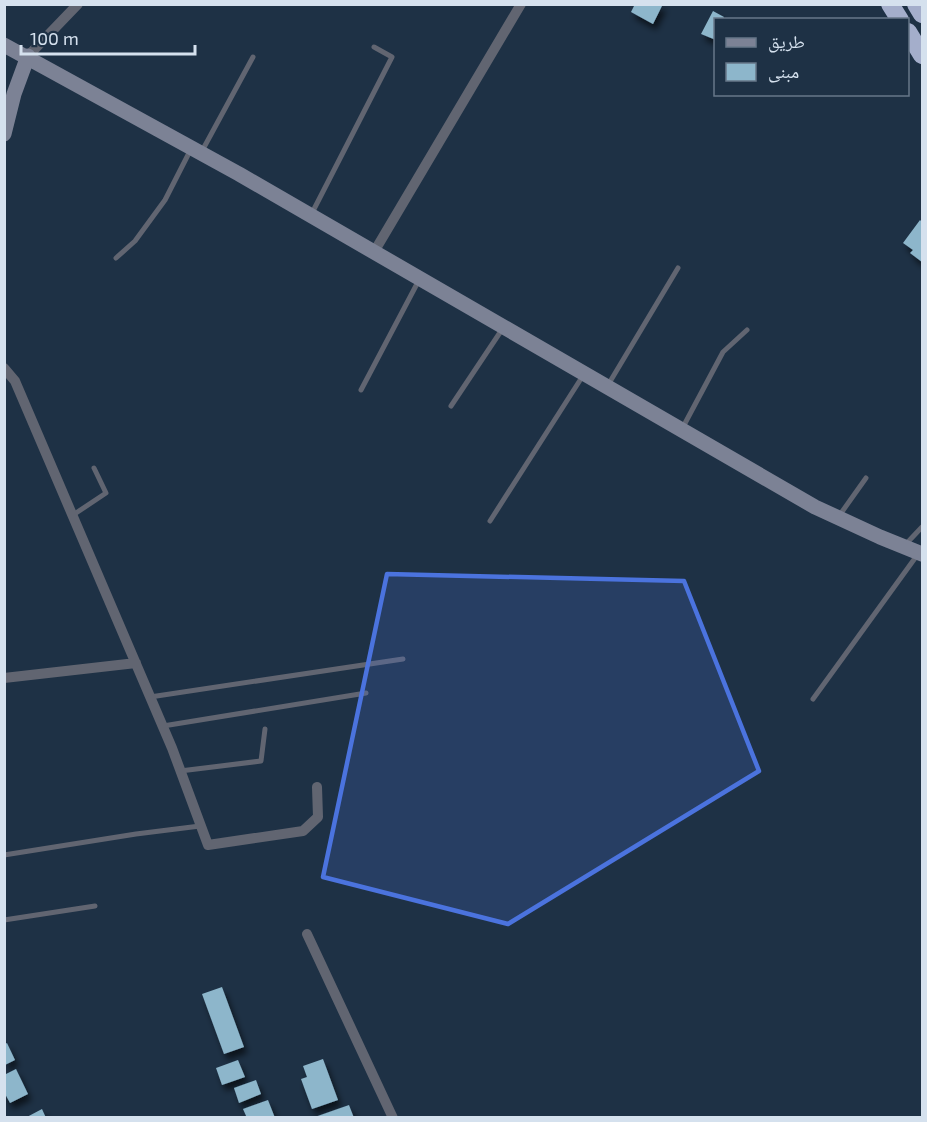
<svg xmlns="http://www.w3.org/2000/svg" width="927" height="1122" viewBox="0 0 927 1122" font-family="'Exo 2','Noto Naskh Arabic',sans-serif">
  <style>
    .building { fill: #8db6cb; filter: url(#shadow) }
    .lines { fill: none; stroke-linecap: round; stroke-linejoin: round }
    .lane { stroke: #616571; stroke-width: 5 }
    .street { stroke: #616571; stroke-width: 10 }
    .secondary { stroke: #7c8295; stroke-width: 15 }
    .highway { stroke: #a4aecb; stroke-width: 18 }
    .marked { fill: #4b73de; fill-opacity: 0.2; stroke: #4b73de; stroke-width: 4.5; stroke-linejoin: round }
  </style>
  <defs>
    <filter id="shadow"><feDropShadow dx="3.5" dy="6" stdDeviation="3" flood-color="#0009"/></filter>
  </defs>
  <rect width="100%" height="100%" fill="#1e3145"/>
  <path class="building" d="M 635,4 L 663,4 L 653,24 L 631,12 Z
    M 713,11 L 724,17 L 723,20 L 716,20 L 716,40 L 701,34 Z
    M 920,220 L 922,222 L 922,262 L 910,253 L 913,250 L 903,243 Z
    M 222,987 L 244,1047 L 224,1054 L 202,994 Z
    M 7,1043 L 15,1060 L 5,1065 L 5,1044 Z
    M 323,1059 L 338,1100 L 312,1109 L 301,1079 L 307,1077 L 303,1066 Z
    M 238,1060 L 245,1077 L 222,1085 L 216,1068 Z
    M 16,1069 L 28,1094 L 10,1103 L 4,1092 L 4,1075 Z
    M 256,1080 L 261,1094 L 239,1103 L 234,1088 Z
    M 268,1100 L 275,1118 L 247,1118 L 243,1109 Z
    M 349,1105 L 354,1118 L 315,1118 L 315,1117 Z
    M 42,1109 L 46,1118 L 25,1118 Z"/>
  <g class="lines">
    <path class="lane" d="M 202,151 L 253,57
      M 312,213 L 392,57 L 374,47
      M 116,258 L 135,241 L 165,200 L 191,149
      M 608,385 L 678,268
      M 361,390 L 419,280
      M 451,406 L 503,328
      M 683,427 L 723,352 L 747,330
      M 73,515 L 106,493 L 94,468
      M 839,516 L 866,478
      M 490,521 L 584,374
      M 905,545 L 922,527
      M 150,697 L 403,659
      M 813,699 L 918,554
      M 163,726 L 366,693
      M 180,771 L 261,761 L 265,729
      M 4,855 L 136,834 L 200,826
      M 4,920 L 95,906"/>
    <path class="street" d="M 28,56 L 78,4
      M 374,252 L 521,4
      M 4,368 L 15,381 L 172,748 L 208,845 L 303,831 L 318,817 L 317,787
      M 4,678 L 136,663
      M 307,934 L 393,1118"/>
    <path class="secondary" d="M 4,45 L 239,174 L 815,507 L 880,537 L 922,554
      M 4,134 L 14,94 L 28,56"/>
    <path class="highway" d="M 890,4 L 900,20
      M 916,4 L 922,14
      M 908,32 L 922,55"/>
  </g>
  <path class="marked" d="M 387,574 L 684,581 L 759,771 L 508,924 L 323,877 Z"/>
  <rect width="927" height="1122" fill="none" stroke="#d5e1ee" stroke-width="12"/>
  <rect x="714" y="18" width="195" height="78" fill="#1e3145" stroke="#677789" stroke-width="1.5"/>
  <rect x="726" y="38" width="30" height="9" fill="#7c8295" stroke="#677789" stroke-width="1.5"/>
  <text x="768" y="48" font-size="18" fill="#d5e1ee">طريق</text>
  <rect x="726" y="63" width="30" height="18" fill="#8db6cb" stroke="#677789" stroke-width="1.5"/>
  <text x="768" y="78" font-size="18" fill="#d5e1ee">مبنى</text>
  <path d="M21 45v9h174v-9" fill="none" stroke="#d5e1ee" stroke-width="3"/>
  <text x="30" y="45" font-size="18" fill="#d5e1ee" stroke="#1e3145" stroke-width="4.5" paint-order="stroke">100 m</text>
</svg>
